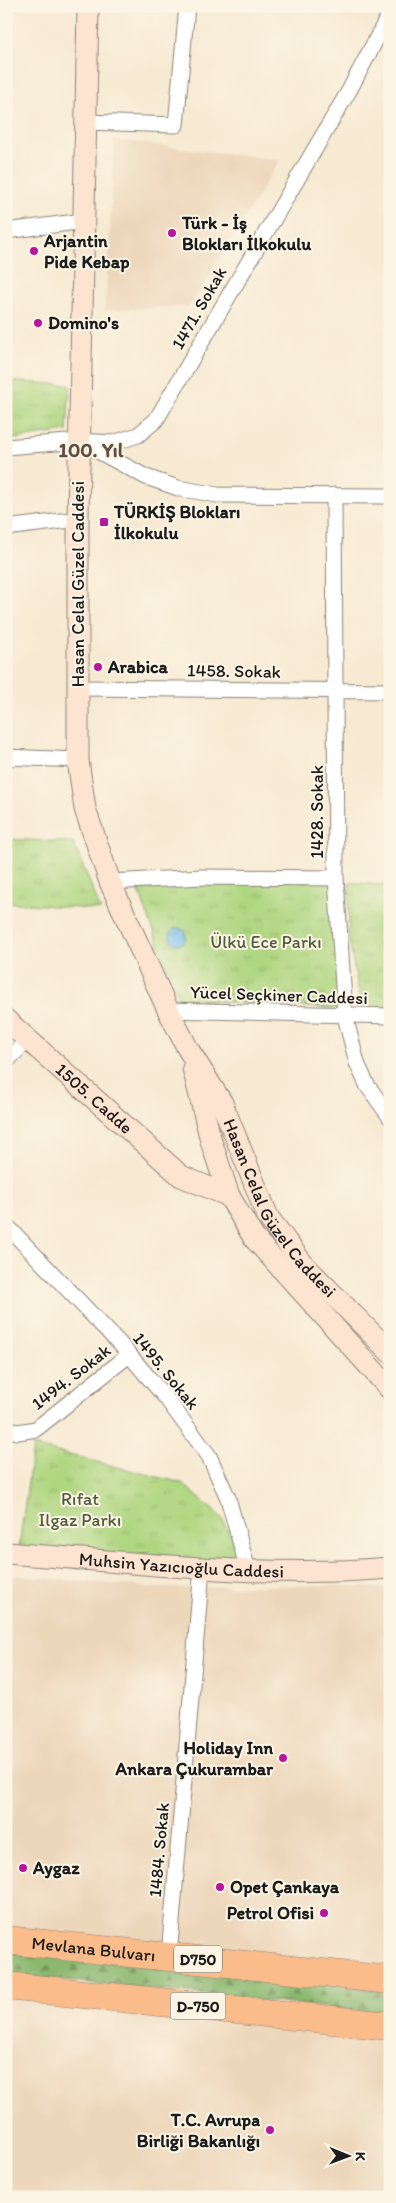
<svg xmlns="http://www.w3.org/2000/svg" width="396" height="2203" viewBox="0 0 396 2203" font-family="Itim,sans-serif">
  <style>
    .built { fill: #edd7bb }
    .grass { fill: url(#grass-tufts); stroke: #66794e }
    .forest { fill: url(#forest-firs); stroke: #546a45 }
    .water { fill: url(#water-waves); stroke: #4a6e86 }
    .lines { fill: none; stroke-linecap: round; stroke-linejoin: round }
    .street-casing { stroke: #8a8378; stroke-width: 17 }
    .secondary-casing { stroke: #8a8378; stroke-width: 23 }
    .highway-casing { stroke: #8a8378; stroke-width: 29 }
    .street { stroke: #fff; stroke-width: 15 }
    .secondary { stroke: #fde4d1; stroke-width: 21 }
    .highway { stroke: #fabc8b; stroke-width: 28 }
    .poi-dot { fill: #b5179e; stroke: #fcf5e5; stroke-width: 2 }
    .labels { text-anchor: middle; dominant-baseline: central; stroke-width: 4; stroke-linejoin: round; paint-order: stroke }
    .shield { fill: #fcf5e5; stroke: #5f5d58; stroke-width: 1 }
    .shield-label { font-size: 16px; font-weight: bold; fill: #1c1c1c }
    .poi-label { font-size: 18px; font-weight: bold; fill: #1c1c1c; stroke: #fcf5e5; text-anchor: start }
    .street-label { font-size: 18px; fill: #1c1c1c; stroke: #fcf5e5 }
    .park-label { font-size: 18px; fill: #4f5d3f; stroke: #fcf5e5 }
    .quarter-label { font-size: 20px; font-weight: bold; fill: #634f41; stroke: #fcf5e5 }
  </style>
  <defs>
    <pattern id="grass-tufts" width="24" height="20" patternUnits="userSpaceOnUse" patternTransform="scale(1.25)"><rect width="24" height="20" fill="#afd680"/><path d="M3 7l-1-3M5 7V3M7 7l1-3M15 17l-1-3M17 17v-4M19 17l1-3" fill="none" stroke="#96b76e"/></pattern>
    <pattern id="forest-firs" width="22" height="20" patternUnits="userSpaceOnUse" patternTransform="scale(1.25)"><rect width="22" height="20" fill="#8bb76e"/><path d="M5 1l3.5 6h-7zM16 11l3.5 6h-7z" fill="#71945a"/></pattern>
    <pattern id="water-waves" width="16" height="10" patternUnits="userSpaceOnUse" patternTransform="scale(1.25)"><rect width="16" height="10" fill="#77c0ef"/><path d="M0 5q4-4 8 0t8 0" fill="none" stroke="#66a4cc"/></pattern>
  </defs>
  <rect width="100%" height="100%" fill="#fcf5e5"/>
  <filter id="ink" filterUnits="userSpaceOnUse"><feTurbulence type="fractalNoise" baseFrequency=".02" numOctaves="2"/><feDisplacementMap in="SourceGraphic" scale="10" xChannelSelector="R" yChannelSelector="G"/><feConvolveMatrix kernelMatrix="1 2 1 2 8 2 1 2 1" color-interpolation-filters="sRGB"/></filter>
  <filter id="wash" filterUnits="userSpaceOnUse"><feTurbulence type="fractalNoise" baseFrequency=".0096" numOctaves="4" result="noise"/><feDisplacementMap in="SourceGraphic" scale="20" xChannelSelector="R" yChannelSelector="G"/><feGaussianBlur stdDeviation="1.12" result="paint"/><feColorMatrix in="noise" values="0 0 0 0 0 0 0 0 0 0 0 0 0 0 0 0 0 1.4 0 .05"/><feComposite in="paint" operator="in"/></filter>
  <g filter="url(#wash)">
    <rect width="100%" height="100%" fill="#f7ead3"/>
    <path class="built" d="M 115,140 L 280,160 L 190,306 L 105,310 Z
      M 6,1575 L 159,1588 L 335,1585 L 390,1588 L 390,2197 L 6,2197 Z"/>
    <path class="grass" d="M 6,381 L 70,385 L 67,431 L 6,440 Z
      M 6,839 L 73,842 L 101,910 L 6,902 Z
      M 228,880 L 331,880 L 342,1009 L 179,999 L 138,889 Z
      M 350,882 L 390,886 L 390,1006 L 361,1005 L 348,935 Z
      M 33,1446 L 182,1483 L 221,1517 L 248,1570 L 18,1554 Z"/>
    <path class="forest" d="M 6,1952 L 390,1991 L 390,2014 L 6,1974 Z"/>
    <path class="water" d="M170 936a8 8 0 1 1 16 0a8 8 0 1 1-16 0Z"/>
  </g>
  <g filter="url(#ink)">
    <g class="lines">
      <g class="street-casing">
        <path id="street" d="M 86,122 L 176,125 L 187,6
          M 6,231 L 84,221
          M 83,443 L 146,477 L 178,488 L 217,495 L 390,496
          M 6,447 L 80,441 L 113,443 L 138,435 L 156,420 L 350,89 L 390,13
          M 334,495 L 336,878 L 345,1016 L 357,1063 L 367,1085 L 390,1117
          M 6,528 L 78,519
          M 78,688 L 390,691
          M 6,757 L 78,760
          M 110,882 L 202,877 L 336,878
          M 168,1010 L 390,1016
          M 6,1062 L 27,1040
          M 6,1225 L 120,1344 L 166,1398 L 209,1456 L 228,1498 L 248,1570
          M 6,1429 L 18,1432 L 36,1429 L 129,1355
          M 169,1956 L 202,1568"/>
      </g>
      <g class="secondary-casing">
        <g id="secondary">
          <path id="s1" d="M 88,6 L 78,519 L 78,760 L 85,809 L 110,882 L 168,1010 L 188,1049 L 222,1103 L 268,1217 L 303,1264 L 390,1352"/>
          <path id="s2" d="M 6,1020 L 181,1176 L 229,1196"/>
          <path d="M 193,1068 L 211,1141 L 229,1196 L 254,1238 L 390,1389"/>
          <path id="s3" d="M 6,1553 C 134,1562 262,1579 390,1568"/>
        </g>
      </g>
      <g class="highway-casing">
        <g id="highway">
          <path id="s4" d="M 6,1940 L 390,1980"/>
          <path d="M 6,1986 L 390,2026"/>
        </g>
      </g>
      <use href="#street" class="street"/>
      <use href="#secondary" class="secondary"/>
      <use href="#highway" class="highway"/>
    </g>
  </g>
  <g class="poi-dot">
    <circle cx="172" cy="233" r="5"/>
    <circle cx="34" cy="251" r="5"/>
    <circle cx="38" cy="323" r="5"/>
    <rect x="99" y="517" width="10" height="10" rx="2.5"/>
    <circle cx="98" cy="667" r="5"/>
    <circle cx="283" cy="1758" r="5"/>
    <circle cx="23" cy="1868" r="5"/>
    <circle cx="220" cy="1887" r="5"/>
    <circle cx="324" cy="1913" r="5"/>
    <circle cx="270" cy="2130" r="5"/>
  </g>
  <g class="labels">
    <g class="shield">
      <rect x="174" y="1945.5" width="48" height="27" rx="4"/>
      <rect x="170.5" y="1992.5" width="55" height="27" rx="4"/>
    </g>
    <g class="shield-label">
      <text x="198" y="1959">D750</text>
      <text x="198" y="2006">D-750</text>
    </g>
    <g class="poi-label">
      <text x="182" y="223">Türk - İş<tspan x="182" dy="21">Blokları İlkokulu</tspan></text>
      <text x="44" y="241">Arjantin<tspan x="44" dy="21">Pide Kebap</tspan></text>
      <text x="48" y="323">Domino's</text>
      <text x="114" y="512">TÜRKİŞ Blokları<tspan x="114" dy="21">İlkokulu</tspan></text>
      <text x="108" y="667">Arabica</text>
      <text x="273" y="1748" text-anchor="end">Holiday Inn<tspan x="273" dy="21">Ankara Çukurambar</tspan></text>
      <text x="33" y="1868">Aygaz</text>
      <text x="230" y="1887">Opet Çankaya</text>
      <text x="314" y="1913" text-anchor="end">Petrol Ofisi</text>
      <text x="260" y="2120" text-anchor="end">T.C. Avrupa<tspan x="260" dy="21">Birliği Bakanlığı</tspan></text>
    </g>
    <g class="street-label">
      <text transform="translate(199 308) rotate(-60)">1471. Sokak</text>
      <text transform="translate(78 584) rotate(-90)">Hasan Celal Güzel Caddesi</text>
      <text transform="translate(234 671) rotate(1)">1458. Sokak</text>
      <text transform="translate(317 812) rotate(-90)">1428. Sokak</text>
      <text transform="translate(279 995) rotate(2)">Yücel Seçkiner Caddesi</text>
      <text stroke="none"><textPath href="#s2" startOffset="118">1505. Cadde</textPath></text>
      <text stroke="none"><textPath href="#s1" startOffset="1250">Hasan Celal Güzel Caddesi</textPath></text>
      <text transform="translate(166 1371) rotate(51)">1495. Sokak</text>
      <text transform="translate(71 1377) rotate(-38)">1494. Sokak</text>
      <text stroke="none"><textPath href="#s3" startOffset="176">Muhsin Yazıcıoğlu Caddesi</textPath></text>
      <text transform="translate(159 1850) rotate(-85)">1484. Sokak</text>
      <text stroke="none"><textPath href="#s4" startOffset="88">Mevlana Bulvarı</textPath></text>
    </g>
    <g class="park-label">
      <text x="266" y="942">Ülkü Ece Parkı</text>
      <text x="80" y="1499">Rıfat<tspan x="80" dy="21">Ilgaz Parkı</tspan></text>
    </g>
    <g class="quarter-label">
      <text x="91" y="450">100. Yıl</text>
    </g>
  </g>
  <rect width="396" height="2203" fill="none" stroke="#fcf5e5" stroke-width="25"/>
  <g transform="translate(348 2156) rotate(91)" stroke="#fcf5e5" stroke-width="4" paint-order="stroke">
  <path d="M0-4L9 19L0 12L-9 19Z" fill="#1c1c1c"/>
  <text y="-8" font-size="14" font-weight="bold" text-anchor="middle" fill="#1c1c1c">K</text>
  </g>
</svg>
